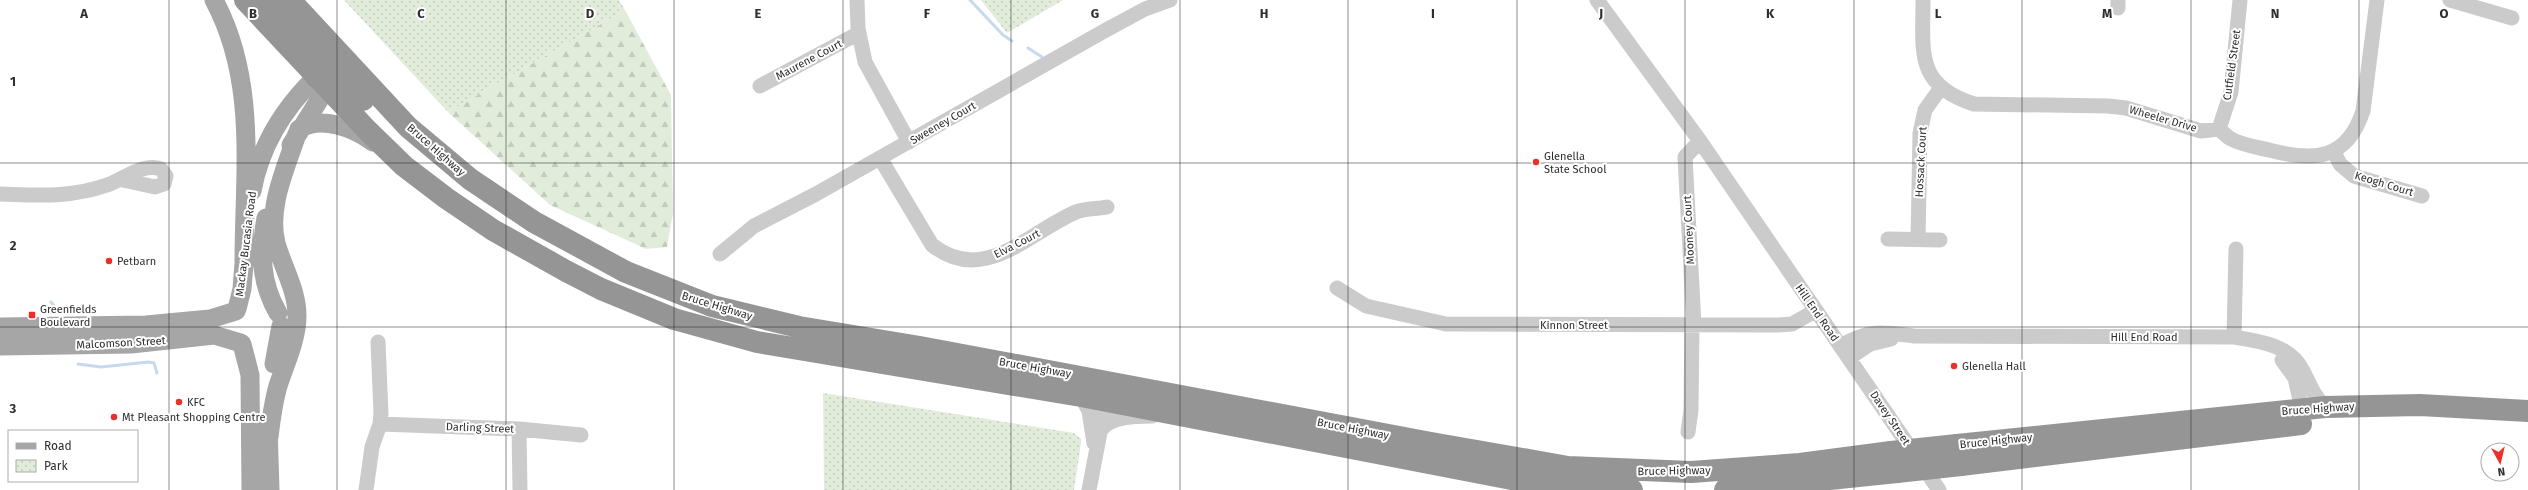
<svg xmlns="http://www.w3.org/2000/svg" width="2528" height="490" viewBox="0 0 2528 490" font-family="'Fira Sans',sans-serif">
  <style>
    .forest { fill: url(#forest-firs) }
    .park { fill: url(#park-dots) }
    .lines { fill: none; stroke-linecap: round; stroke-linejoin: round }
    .stream { stroke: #c6d9ed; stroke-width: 3 }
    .minor { stroke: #cbcbcb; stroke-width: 15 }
    .major { stroke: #a6a6a6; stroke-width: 19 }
    .highway { stroke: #959595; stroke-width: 22 }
    .highway-bridge { stroke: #959595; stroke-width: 22 }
    .grid { fill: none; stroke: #2e2e2e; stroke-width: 1; stroke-opacity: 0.55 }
    .poi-dot { fill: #ec3029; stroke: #fff; stroke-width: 1.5 }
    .labels { text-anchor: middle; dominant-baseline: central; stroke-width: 4; stroke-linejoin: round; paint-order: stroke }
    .street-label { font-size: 11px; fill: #2e2e2e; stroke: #fff }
    .poi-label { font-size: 11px; fill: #2e2e2e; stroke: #fff; text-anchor: start }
    .grid-label { font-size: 13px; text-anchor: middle; font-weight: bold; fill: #2e2e2e; stroke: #fff; stroke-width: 4; stroke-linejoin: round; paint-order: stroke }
  </style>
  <defs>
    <pattern id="forest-firs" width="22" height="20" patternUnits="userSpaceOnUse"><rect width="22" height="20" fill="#e2ecdb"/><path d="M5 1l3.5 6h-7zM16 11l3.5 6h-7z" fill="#c2cbbc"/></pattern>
    <pattern id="park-dots" width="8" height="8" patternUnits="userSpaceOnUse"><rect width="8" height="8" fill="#e2ecdb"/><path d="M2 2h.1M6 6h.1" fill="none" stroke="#c2cbbc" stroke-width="1.8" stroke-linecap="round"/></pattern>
  </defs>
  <rect width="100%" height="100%" fill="#fff"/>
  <path class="forest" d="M 625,10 L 671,95 L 673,213 L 667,247 L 646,249 L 550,205 L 448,112 Z"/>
  <path class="park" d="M 344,0 L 619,0 L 625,10 L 448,112 Z
    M 981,0 L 1063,0 L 1007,33 Z
    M 823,393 L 1074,433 L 1081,439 L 1081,443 L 1074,490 L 824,490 Z"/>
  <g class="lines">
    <path class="stream" d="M 970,0 L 1003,35 L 1012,41
      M 1028,48 L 1042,57
      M 51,302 L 58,311
      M 78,364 L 101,367 L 149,362 L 154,363 L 157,373"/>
    <path class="minor" d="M 857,0 L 858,28 L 865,62 L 909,142
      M 1597,0 L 1700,141 L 1939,490
      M 1923,0 C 1923,52 1915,85 1974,104 L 2108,106 L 2126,108 L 2201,131 L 2219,129 C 2223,132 2226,136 2231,139 C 2242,145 2257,147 2269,150 C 2314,162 2347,160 2363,111 L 2377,0
      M 2450,0 L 2512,18
      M 2118,8 L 2118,0
      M 760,86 L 859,33
      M 2219,129 L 2231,92 L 2240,0
      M 2334,152 L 2340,164 L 2354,176 L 2422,196
      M 880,158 L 932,245 C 984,286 1029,232 1076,212 C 1085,208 1098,209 1107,207
      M 0,194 C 38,195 70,198 107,185 C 123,180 143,162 161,169 L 166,176 L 164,184 L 155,187 L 123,180
      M 1888,239 L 1940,240
      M 1918,240 L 1920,133 L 1925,110 L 1940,89
      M 720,254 L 754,226 L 816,194 L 1106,30 L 1145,9 L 1170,0
      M 1337,288 L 1366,306 L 1446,324 L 1778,325 L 1792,324 L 1815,311
      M 1694,325 L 1685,157 L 1700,141
      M 2234,337 L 2236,249
      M 1840,346 C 1870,329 1881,332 1914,336 L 2234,337 C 2260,341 2290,345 2303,371 C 2311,386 2312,393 2325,407
      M 1849,358 L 1870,344 L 1891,339
      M 2282,360 L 2295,378 L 2302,409
      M 1081,396 L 1089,411 L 1094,443
      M 380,424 L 519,429 L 581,435
      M 519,429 L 520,490
      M 1101,430 C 1110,416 1137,416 1152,416
      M 1688,432 L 1691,410 L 1692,325
      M 366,490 L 372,447 L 380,424 L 381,414 L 378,342
      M 1089,490 L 1106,401"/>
    <path class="major" d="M 214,0 C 258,82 244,173 244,263
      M 299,129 C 321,115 354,128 373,142
      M 291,145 L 326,89
      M 252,191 C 260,147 284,108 316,77
      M 266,218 C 260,252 260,282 278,313
      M 237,309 L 242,289 L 245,251
      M 0,327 L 146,325 L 210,319 L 236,311
      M 242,344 L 250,375 L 251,490
      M 0,346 L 131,344 L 214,335 L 241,343
      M 274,364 L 281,326
      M 268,425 L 270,490
      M 269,437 C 271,420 273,403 278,386 C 285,364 297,340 297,316 C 297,290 283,268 276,243 C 267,207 286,168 297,134"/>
    <path class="highway" d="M 245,0 L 368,131 L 404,166 L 446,198 L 493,230 L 566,271 L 601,289 L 674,319 L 757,342 L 1081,396 L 1517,480 L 1632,490
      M 267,0 L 326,65 L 330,77 L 327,87
      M 290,0 L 408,127 L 470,179 L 534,222 L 626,272 L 712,306 L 799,327 L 920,347 L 1431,443 L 1568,467 L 1691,472 L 1800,464 L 1891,452
      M 316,77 C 336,68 350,86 363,100
      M 1957,445 L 2325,407 L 2420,405 L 2528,411
      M 1961,465 L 2301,424
      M 1725,490 L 1897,472"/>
    <path class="highway-bridge" d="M 1891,452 L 1957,445
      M 1897,472 L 1961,465"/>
  </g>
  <path class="grid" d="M 169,0 L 169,490M 337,0 L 337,490M 506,0 L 506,490M 674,0 L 674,490M 843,0 L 843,490M 1011,0 L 1011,490M 1180,0 L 1180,490M 1348,0 L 1348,490M 1517,0 L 1517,490M 1685,0 L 1685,490M 1854,0 L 1854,490M 2022,0 L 2022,490M 2191,0 L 2191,490M 2359,0 L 2359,490M 0,163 L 2528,163M 0,327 L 2528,327"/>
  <g class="poi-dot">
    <circle cx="1536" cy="162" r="4"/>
    <circle cx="109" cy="261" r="4"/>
    <rect x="28" y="311" width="8" height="8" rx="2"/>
    <circle cx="1954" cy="366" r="4"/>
    <circle cx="179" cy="402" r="4"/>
    <circle cx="114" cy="417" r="4"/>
  </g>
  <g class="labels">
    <g class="street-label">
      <text transform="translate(809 60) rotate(-28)">Maurene Court</text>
      <text transform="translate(2232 65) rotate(-82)">Cutfield Street</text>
      <text transform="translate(2163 119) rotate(16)">Wheeler Drive</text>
      <text transform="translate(943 123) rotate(-30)">Sweeney Court</text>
      <text transform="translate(436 150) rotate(41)">Bruce Highway</text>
      <text transform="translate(1921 162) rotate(-87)">Hossack Court</text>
      <text transform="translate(2384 184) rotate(17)">Keogh Court</text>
      <text transform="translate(1689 230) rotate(-93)">Mooney Court</text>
      <text transform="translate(246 244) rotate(-83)">Mackay Bucasia Road</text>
      <text transform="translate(1017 244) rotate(-27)">Elva Court</text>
      <text transform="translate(717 306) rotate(17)">Bruce Highway</text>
      <text transform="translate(1817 313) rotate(55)">Hill End Road</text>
      <text x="1574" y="325">Kinnon Street</text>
      <text x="2144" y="337">Hill End Road</text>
      <text transform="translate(121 343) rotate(-3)">Malcomson Street</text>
      <text transform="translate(1035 368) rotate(10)">Bruce Highway</text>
      <text transform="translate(2318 409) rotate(-4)">Bruce Highway</text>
      <text transform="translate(1890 418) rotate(56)">Davey Street</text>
      <text transform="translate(480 428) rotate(2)">Darling Street</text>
      <text transform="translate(1353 429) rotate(11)">Bruce Highway</text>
      <text transform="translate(1996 441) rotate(-6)">Bruce Highway</text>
      <text transform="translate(1674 471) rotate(-1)">Bruce Highway</text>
    </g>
    <g class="poi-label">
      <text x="1544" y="156">Glenella<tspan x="1544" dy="13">State School</tspan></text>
      <text x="117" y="261">Petbarn</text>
      <text x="40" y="309">Greenfields<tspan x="40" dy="13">Boulevard</tspan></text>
      <text x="1962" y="366">Glenella Hall</text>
      <text x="187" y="402">KFC</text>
      <text x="122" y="417">Mt Pleasant Shopping Centre</text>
    </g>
  </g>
  <g class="grid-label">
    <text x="84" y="18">A</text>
    <text x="253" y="18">B</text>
    <text x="421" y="18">C</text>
    <text x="590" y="18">D</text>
    <text x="758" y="18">E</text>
    <text x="927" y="18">F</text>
    <text x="1095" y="18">G</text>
    <text x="1264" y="18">H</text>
    <text x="1433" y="18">I</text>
    <text x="1601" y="18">J</text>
    <text x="1770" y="18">K</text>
    <text x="1938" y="18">L</text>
    <text x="2107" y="18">M</text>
    <text x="2275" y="18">N</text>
    <text x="2444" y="18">O</text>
    <text x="13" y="86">1</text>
    <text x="13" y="250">2</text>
    <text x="13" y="413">3</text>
  </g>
  <rect x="8" y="430" width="130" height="52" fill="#ffffff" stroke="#ababab"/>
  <rect x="16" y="443" width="20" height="6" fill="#a6a6a6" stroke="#ababab"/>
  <text x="44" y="450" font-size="12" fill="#2e2e2e">Road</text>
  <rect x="16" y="460" width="20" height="12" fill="url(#park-dots)" stroke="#ababab"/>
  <text x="44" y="470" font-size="12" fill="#2e2e2e">Park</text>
  <g transform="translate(2500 462) rotate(172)"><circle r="19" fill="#ffffff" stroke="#ababab"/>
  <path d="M0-3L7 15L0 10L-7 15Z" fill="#ec3029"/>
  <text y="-6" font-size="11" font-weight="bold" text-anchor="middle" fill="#2e2e2e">N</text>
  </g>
</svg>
